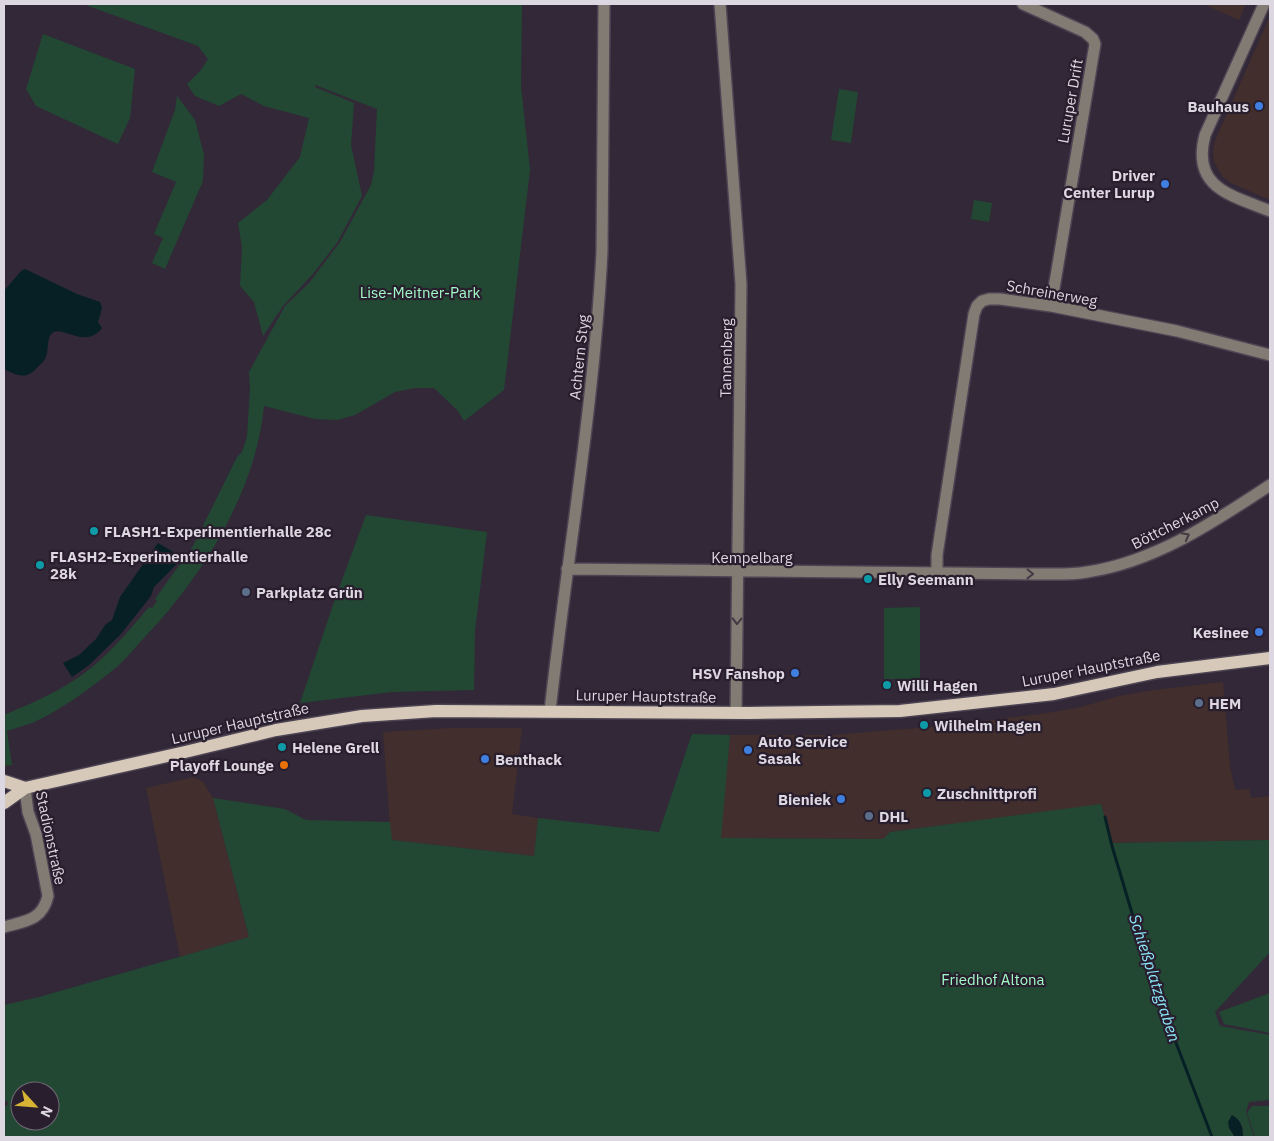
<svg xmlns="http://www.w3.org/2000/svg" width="1274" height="1141" viewBox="0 0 1274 1141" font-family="'IBM Plex Sans',sans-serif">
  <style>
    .commercial { fill: #422e2c }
    .green { fill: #224833; fill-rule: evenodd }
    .water { fill: #062026 }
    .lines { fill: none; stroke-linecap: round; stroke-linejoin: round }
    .stream { stroke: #062026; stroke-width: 3 }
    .minor-casing { stroke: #4d4453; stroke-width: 14 }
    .major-casing { stroke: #4d4453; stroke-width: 15 }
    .minor { stroke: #817b73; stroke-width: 11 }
    .major { stroke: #d7c9b9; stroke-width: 12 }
    .oneway { stroke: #433a43 }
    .shop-dot { fill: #3f7fe0; stroke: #281e2e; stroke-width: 2 }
    .culture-dot { fill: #0f9aa8; stroke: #281e2e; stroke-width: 2 }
    .service-dot { fill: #5c6f8a; stroke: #281e2e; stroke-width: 2 }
    .food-dot { fill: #e8710a; stroke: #281e2e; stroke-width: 2 }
    .labels { text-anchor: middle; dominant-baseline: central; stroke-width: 4.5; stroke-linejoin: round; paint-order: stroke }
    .street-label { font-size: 15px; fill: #ddd7e1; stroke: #281e2e }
    .poi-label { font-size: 15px; font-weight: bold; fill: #ddd7e1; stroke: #281e2e; text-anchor: start }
    .park-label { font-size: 15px; fill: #a2fbc6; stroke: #281e2e }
    .water-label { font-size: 16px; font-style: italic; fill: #8ce6fa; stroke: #281e2e }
  </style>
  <rect width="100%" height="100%" fill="#322838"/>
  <path class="commercial" d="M 1203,4 L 1246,4 L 1239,20 Z
    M 1270,16 L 1270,200 L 1231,183 L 1223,177 L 1214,162 L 1213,152 L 1214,143 Z
    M 1223,682 L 1230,766 L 1235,790 L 1249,789 L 1251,798 L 1270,796 L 1270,840 L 1112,843 L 1101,805 L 890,832 L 883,839 L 720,838 L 730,735 L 831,735 L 943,726 L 1047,713 L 1081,707 L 1119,696 L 1153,690 Z
    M 451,728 L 522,728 L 512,814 L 538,818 L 534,856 L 391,840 L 383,732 Z
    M 194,777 L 203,782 L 213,798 L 249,937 L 180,957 L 146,788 Z"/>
  <path class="green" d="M 83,4 L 522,4 L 521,86 L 530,170 L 504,390 L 464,421 L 458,411 L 434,388 L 415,388 L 395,392 L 355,415 L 337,420 L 315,419 L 264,406 C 256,492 202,577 144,638 C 135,647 127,658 118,666 C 92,687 63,709 32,723 C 24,726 15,728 7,731 L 12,765 L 4,766 L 4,715 C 35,702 65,689 91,668 C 113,650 131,628 149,607 L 152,608 L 157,601 L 155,599 L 193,546 L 237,457 L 242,452 L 247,437 L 250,389 L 249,372 L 285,306 L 309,283 L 340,242 L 371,185 L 374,171 L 377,109 L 315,85 L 315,87 L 354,103 L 351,145 L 362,196 L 337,243 L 312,275 L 283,306 L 263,336 L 254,302 L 240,286 L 242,248 L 238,223 L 267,200 L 300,157 L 309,118 L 264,106 L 241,94 L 219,106 L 195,96 L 187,84 L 201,70 L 208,59 L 198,46 Z
    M 43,34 L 135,69 L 130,118 L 118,144 L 36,106 L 26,89 Z
    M 839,89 L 858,92 L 851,143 L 831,140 Z
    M 177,96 L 195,120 L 204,155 L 203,181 L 165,269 L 152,263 L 163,238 L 154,234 L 176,182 L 152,172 L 175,110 Z
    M 974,200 L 992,203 L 989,222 L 971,219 Z
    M 366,515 L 487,532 L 475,631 L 474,690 L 392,692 L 300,703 L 336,596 Z
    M 920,607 L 920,679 L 884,679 L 884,608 Z
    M 692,734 L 730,735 L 721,838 L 883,839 L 890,832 L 1101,804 L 1112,843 L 1270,840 L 1270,952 L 1215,1012 L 1220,1026 L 1270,1035 L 1270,1100 L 1249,1102 L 1246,1112 L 1254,1137 L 1243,1137 L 1242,1126 L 1237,1118 L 1229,1128 L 1235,1137 L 5,1137 L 4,1108 L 8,1104 L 7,1101 L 4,1100 L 4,1005 L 39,997 L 249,937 L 213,798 L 285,809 L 306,820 L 390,822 L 392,840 L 534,856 L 538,818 L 659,832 ZM 20,1091 L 50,1091 L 50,1121 L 20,1121 Z
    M 1270,993 L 1270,1033 L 1224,1024 L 1219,1012 Z
    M 1252,1106 L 1270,1106 L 1270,1137 L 1255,1137 L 1247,1113 Z"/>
  <path class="water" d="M 25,269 L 77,294 L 100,302 L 102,308 L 98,322 L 102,328 C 86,349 64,327 54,332 C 46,336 49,350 46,357 C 44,362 39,365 36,369 C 25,380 16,375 4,369 L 4,291 L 21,271 Z
    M 158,543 L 180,556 L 176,565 L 154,587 L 151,596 L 121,634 L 89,665 L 72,677 L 63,663 L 79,655 L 96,639 L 105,625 L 112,620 L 120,597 Z
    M 1232,1115 C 1241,1120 1243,1127 1243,1137 L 1235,1137 L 1229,1128 L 1228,1122 Z"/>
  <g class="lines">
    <path class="stream" d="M 1105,817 L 1112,846 L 1152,980 L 1212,1137"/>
    <g class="minor-casing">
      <path id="minor" d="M 720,4 L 741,284 L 736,713
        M 1023,4 L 1085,32 L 1093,39 L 1095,44 L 1051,306
        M 1264,4 L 1205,135 C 1191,188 1231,195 1270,211
        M 567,569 L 1037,574 C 1054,574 1071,575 1087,572 C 1155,562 1214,522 1270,485
        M 937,572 L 937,555 L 974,314 L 977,306 L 982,301 L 989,299 L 1000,299 L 1051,306 L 1177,331 L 1270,355
        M 550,711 C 567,558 594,406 602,252 L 604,4
        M 4,927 C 25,921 42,921 48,896 L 36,834 L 28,812 L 25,788"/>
    </g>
    <g class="major-casing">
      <path id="major" d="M 4,781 L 25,788
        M 4,803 L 25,788 L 185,752 L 276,730 L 362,716 L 436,711 L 749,713 L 900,711 L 1054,694 L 1157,672 L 1270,658"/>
    </g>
    <use href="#minor" class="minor"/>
    <use href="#major" class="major"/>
  </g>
  <defs><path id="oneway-chevron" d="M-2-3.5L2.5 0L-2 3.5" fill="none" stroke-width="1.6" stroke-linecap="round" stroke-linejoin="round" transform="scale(1.25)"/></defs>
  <g class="oneway">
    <use href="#oneway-chevron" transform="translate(1186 536) rotate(-28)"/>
    <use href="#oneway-chevron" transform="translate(1030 574) rotate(1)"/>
    <use href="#oneway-chevron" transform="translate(737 621) rotate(91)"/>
  </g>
  <g class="shop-dot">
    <circle cx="1259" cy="106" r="5"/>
    <circle cx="1165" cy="184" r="5"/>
    <circle cx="1259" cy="632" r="5"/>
    <circle cx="795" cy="673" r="5"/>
    <circle cx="748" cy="750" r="5"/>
    <circle cx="485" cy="759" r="5"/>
    <circle cx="841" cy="799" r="5"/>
  </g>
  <g class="culture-dot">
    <circle cx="94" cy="531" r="5"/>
    <circle cx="40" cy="565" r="5"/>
    <circle cx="868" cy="579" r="5"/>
    <circle cx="887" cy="685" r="5"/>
    <circle cx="924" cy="725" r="5"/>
    <circle cx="282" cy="747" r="5"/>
    <circle cx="927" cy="793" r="5"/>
  </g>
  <g class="service-dot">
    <circle cx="246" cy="592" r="5"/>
    <circle cx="1199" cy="703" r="5"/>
    <circle cx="869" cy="816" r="5"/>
  </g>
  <circle class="food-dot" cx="284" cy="765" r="5"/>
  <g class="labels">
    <g class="street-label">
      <text transform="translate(1070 101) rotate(-80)">Luruper Drift</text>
      <text transform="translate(1052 293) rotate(10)">Schreinerweg</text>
      <text transform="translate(579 357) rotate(-84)">Achtern Styg</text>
      <text transform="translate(726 358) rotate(-89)">Tannenberg</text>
      <text transform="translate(1175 523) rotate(-27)">Böttcherkamp</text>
      <text x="752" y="557">Kempelbarg</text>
      <text transform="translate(1091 668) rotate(-11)">Luruper Hauptstraße</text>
      <text transform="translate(646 696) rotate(1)">Luruper Hauptstraße</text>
      <text transform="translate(240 723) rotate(-13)">Luruper Hauptstraße</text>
      <text transform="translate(51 838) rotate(78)">Stadionstraße</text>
    </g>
    <g class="poi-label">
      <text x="1249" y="106" text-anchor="end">Bauhaus</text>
      <text x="1155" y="175" text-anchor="end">Driver<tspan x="1155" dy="17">Center Lurup</tspan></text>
      <text x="104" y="531">FLASH1-Experimentierhalle 28c</text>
      <text x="50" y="556">FLASH2-Experimentierhalle<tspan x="50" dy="17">28k</tspan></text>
      <text x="878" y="579">Elly Seemann</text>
      <text x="256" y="592">Parkplatz Grün</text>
      <text x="1249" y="632" text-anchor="end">Kesinee</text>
      <text x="785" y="673" text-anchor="end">HSV Fanshop</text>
      <text x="897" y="685">Willi Hagen</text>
      <text x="1209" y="703">HEM</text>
      <text x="934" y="725">Wilhelm Hagen</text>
      <text x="758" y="741">Auto Service<tspan x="758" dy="17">Sasak</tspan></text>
      <text x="292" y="747">Helene Grell</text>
      <text x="495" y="759">Benthack</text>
      <text x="274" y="765" text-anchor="end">Playoff Lounge</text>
      <text x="937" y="793">Zuschnittprofi</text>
      <text x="831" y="799" text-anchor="end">Bieniek</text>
      <text x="879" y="816">DHL</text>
    </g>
    <g class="park-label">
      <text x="420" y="292">Lise-Meitner-Park</text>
      <text x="993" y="979">Friedhof Altona</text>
    </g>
    <g class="water-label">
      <text transform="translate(1155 978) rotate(72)">Schießplatzgraben</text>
    </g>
  </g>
  <rect width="1274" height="1141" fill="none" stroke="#ddd7e1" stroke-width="10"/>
  <g transform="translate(35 1106) rotate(116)"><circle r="24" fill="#281e2e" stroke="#706876"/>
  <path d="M0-4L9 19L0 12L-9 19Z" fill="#d7b434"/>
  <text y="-8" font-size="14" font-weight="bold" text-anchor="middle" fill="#ddd7e1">N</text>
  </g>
</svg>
